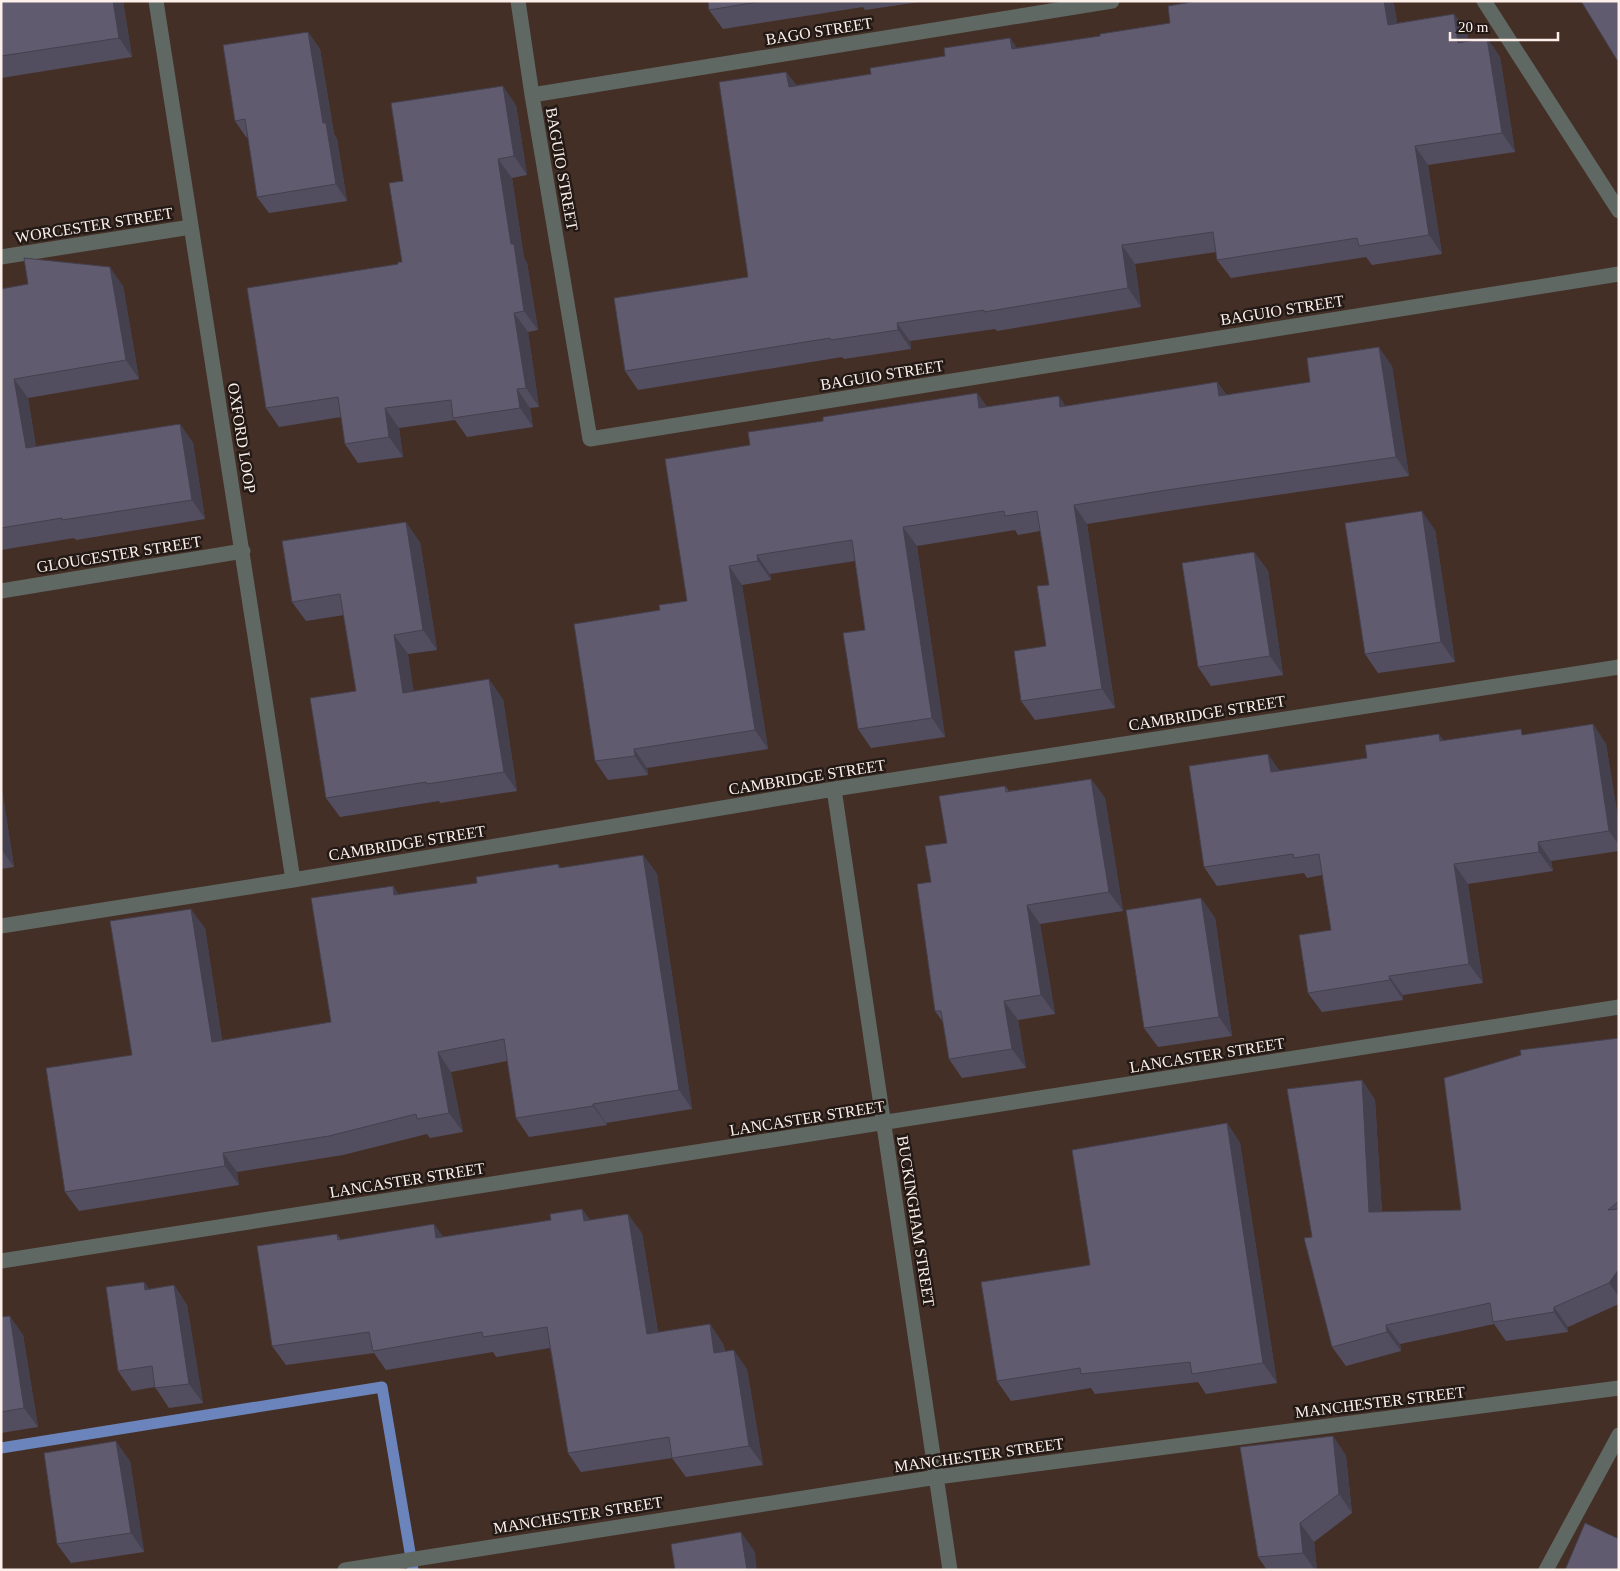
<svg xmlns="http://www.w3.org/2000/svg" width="1620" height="1571" viewBox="0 0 1620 1571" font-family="Georgia,serif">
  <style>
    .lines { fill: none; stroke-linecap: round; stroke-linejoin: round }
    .stream { stroke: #6b85bc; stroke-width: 11 }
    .street { stroke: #5f6862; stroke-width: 15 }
    .wall { fill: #534e5f }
    .shaded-wall { fill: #44404e }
    .building { fill: #615b6f; stroke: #44404e }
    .labels { text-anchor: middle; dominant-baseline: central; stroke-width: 5; stroke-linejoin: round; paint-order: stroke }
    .street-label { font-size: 16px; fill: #fdefea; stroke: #231a16 }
  </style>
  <rect width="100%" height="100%" fill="#442f27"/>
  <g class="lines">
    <path class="stream" d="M 1,1448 L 382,1387 L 413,1570"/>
    <path class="street" d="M 156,1 L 293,880
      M 518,1 L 532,95 L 590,439 L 1619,274
      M 1484,1 L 1619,211
      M 532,95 L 1112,1
      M 1,257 L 191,227
      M 1,591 L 243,551
      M 834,789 L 950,1570
      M 1,926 L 293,880 L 834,789 L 1619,667
      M 1,1261 L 1619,1007
      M 345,1570 L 937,1477 L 1619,1388
      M 1546,1570 L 1619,1435"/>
  </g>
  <path class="wall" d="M 1,1 L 123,1 L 132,57 L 1,78 Z
    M 708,1 L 926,1 L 865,10 L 863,7 L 723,29 L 709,10 Z
    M 1198,1 L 1392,1 L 1394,4 L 1397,23 L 1454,14 L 1467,33 L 1468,41 L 1487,38 L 1500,57 L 1515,152 L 1428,165 L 1442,254 L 1372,265 L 1366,257 L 1231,278 L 1217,260 L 1216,252 L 1135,264 L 1141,307 L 997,331 L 995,329 L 910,341 L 911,349 L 844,359 L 842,357 L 638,390 L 625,371 L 748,277 L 786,72 L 796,85 L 871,74 L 945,56 L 1010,38 L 1017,48 L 1100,36 L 1170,23 Z
    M 308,32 L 320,49 L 334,134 L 337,139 L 347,201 L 269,213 L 257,197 L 248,137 L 246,137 L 235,121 Z
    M 516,105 L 527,175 L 512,178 L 524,258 L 527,263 L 538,330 L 528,332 L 539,407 L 530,408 L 533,427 L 467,437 L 455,420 L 399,428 L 403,457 L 358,463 L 345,444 L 341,417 L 279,427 L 266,408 L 402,262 Z
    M 123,286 L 139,379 L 28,398 L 36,447 L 180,424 L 193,443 L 205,519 L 76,540 L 74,538 L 1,550 L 1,289 Z
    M 1392,366 L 1409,476 L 1181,509 L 1087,524 L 1115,708 L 1035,720 L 1021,701 L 1046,646 L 1049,585 L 1040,531 L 1018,535 L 1015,530 L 917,546 L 945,737 L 871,748 L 858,729 L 865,630 L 855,561 L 770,574 L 771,580 L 742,585 L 768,749 L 647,768 L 648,775 L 608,780 L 595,761 L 660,610 L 687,601 L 750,445 L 823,421 L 977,393 L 987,407 L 1065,406 L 1217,382 L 1227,395 L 1310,382 Z
    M 1435,530 L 1455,662 L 1378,673 L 1365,654 Z
    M 420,542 L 437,650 L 408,654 L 413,691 L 503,699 L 517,791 L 440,803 L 439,801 L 340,817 L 326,798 L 356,691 L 344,615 L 306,621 L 292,602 Z
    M 1254,552 L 1268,571 L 1283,675 L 1211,686 L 1198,667 Z
    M 1593,724 L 1606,744 L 1619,824 L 1619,851 L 1551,861 L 1553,871 L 1468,884 L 1483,983 L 1403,995 L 1403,1000 L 1322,1012 L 1308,993 L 1331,930 L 1322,875 L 1307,878 L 1304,873 L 1217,886 L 1204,867 L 1280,771 L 1367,758 L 1444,741 L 1525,735 Z
    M 1091,779 L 1105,798 L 1123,911 L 1040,924 L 1055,1014 L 1018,1020 L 1026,1068 L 962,1078 L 949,1059 L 943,1022 L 935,1011 L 931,882 L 947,843 L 1005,786 L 1009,791 Z
    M 1,783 L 14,867 L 1,869 Z
    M 643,855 L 657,874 L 692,1109 L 606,1123 L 607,1125 L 529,1137 L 516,1118 L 507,1061 L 451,1072 L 463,1132 L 430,1138 L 427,1134 L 343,1155 L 237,1172 L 239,1185 L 79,1211 L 65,1192 L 132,1055 L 205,928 L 222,1040 L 331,1022 L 393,886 L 399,895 L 477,883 L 558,864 L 561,868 Z
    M 1201,898 L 1215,918 L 1232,1036 L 1158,1047 L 1144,1028 Z
    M 1619,1038 L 1619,1304 L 1568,1327 L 1568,1332 L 1506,1341 L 1494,1324 L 1400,1344 L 1401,1351 L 1346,1366 L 1332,1347 L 1312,1237 L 1362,1080 L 1375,1100 L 1382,1212 L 1461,1210 Z
    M 1227,1123 L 1240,1143 L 1277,1383 L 1206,1394 L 1198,1382 L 1095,1394 L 1091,1388 L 1011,1401 L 997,1381 L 1090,1265 Z
    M 582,1209 L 590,1220 L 642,1233 L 658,1332 L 710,1324 L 723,1344 L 725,1351 L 747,1369 L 763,1465 L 686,1477 L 672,1458 L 581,1472 L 568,1453 L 550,1348 L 496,1357 L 493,1352 L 386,1370 L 374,1353 L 286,1365 L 272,1346 L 337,1234 L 341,1240 L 443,1237 L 551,1220 Z
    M 144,1282 L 149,1289 L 174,1285 L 187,1305 L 203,1403 L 169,1408 L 155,1387 L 132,1391 L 118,1371 Z
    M 1,1317 L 23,1335 L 38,1427 L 1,1433 Z
    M 1333,1436 L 1346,1456 L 1352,1513 L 1314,1542 L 1317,1570 L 1267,1570 L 1258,1557 Z
    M 130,1461 L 144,1552 L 71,1563 L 57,1544 Z"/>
  <path class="shaded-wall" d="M 113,1 L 123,1 L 132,57 L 119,38 Z
    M 1384,1 L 1392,1 L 1394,4 L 1401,43 L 1388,25 Z
    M 1454,14 L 1467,33 L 1471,62 L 1458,43 Z
    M 308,32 L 320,49 L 334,134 L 337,139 L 347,201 L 336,184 L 323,123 Z
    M 1010,38 L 1023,57 L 1012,49 Z
    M 1487,38 L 1500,57 L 1515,152 L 1502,133 Z
    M 786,72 L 799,90 L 789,87 Z
    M 503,86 L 516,105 L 527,175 L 514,156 Z
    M 1415,146 L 1428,165 L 1442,254 L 1429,235 Z
    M 498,159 L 512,178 L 524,258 L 527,263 L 538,330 L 524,311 L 511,244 Z
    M 1122,245 L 1135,264 L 1141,307 L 1128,288 Z
    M 110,267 L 123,286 L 139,379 L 126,360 Z
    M 514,313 L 528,332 L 539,407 L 526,388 Z
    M 897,323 L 910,341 L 911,349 L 898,330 Z
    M 1379,347 L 1392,366 L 1409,476 L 1396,457 Z
    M 14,379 L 28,398 L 39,468 L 26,448 Z
    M 1217,382 L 1231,401 L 1219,396 Z
    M 517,389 L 530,408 L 533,427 L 520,408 Z
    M 977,393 L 990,412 L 979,408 Z
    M 1059,396 L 1072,415 L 1060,407 Z
    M 385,408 L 399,428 L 403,457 L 389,437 Z
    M 180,424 L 193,443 L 205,519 L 192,500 Z
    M 1074,505 L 1087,524 L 1115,708 L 1102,689 Z
    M 1422,511 L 1435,530 L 1455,662 L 1441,642 Z
    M 406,522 L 420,542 L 437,650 L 423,630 Z
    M 903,527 L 917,546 L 945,737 L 932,718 Z
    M 1254,552 L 1268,571 L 1283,675 L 1270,656 Z
    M 757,555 L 770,574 L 771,580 L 758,561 Z
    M 729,566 L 742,585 L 768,749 L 755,730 Z
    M 394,635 L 408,654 L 417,712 L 403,693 Z
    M 489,679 L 503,699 L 517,791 L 504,772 Z
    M 1593,724 L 1606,744 L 1619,824 L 1619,845 L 1609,831 Z
    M 1439,734 L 1453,753 L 1440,741 Z
    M 634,749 L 647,768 L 648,775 L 635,756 Z
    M 1268,754 L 1282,774 L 1271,772 Z
    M 1091,779 L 1105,798 L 1123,911 L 1109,892 Z
    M 1,783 L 14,867 L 1,849 Z
    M 1538,842 L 1551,861 L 1553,871 L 1539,852 Z
    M 643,855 L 657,874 L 692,1109 L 679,1090 Z
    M 1454,864 L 1468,884 L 1483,983 L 1469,964 Z
    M 393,886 L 406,905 L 394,895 Z
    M 1201,898 L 1215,918 L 1232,1036 L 1219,1017 Z
    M 1027,905 L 1040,924 L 1055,1014 L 1041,995 Z
    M 191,909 L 205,928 L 225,1061 L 212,1042 Z
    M 1389,976 L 1403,995 L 1403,1000 L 1390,980 Z
    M 1004,1001 L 1018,1020 L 1026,1068 L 1012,1049 Z
    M 438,1052 L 451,1072 L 463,1132 L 449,1113 Z
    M 1362,1080 L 1375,1100 L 1383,1232 L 1369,1212 Z
    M 593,1104 L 606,1123 L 607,1125 L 593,1106 Z
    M 1227,1123 L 1240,1143 L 1277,1383 L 1263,1363 Z
    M 223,1153 L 237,1172 L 239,1185 L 225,1166 Z
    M 582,1209 L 596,1228 L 584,1221 Z
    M 628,1214 L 642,1233 L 661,1353 L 647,1334 Z
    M 434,1224 L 448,1243 L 436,1238 Z
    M 1619,1269 L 1619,1297 L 1609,1283 Z
    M 144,1282 L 158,1301 L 145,1290 Z
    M 174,1285 L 187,1305 L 203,1403 L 189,1384 Z
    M 1554,1307 L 1568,1327 L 1568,1332 L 1554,1312 Z
    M 10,1316 L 23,1335 L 38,1427 L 24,1408 Z
    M 710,1324 L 723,1344 L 728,1372 L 714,1353 Z
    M 1386,1325 L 1400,1344 L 1401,1351 L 1387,1332 Z
    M 734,1350 L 747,1369 L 763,1465 L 749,1446 Z
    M 1333,1436 L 1346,1456 L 1352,1513 L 1339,1494 Z
    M 116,1441 L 130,1461 L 144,1552 L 131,1533 Z
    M 1300,1523 L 1314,1542 L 1317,1570 L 1315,1570 L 1303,1553 Z
    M 741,1532 L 755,1552 L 757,1570 L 747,1570 Z"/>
  <path class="building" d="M 1,1 L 113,1 L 119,38 L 1,56 Z
    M 708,1 L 763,1 L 709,10 Z
    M 1198,1 L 1384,1 L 1388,25 L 1454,14 L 1458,43 L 1487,38 L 1502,133 L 1415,146 L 1429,235 L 1359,246 L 1357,238 L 1217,260 L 1213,232 L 1122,245 L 1128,288 L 984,312 L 984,310 L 897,323 L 898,330 L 831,340 L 830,338 L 625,371 L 614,298 L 748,277 L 719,82 L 786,72 L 789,87 L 871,74 L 870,68 L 945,56 L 944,48 L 1010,38 L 1012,49 L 1100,36 L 1100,34 L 1170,23 L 1168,6 Z
    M 1581,1 L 1619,1 L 1619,59 L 1617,60 Z
    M 308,32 L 323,123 L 326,123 L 336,184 L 257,197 L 245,119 L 235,121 L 223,45 Z
    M 503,86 L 514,156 L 498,159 L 511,244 L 514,244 L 524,311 L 514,313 L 526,388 L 517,389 L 520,408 L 453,418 L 451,400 L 385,408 L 389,437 L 345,444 L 338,397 L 266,408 L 247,288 L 398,264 L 398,262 L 402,262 L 389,183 L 403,181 L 391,103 Z
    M 24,258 L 110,267 L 126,360 L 14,379 L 26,448 L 180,424 L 192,500 L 62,520 L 62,518 L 1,528 L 1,289 L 28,284 Z
    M 1379,347 L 1396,457 L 1167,490 L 1074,505 L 1102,689 L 1021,701 L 1014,651 L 1046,646 L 1037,586 L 1049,585 L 1037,511 L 1005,516 L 1004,511 L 903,527 L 932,718 L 858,729 L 843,633 L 865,630 L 852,540 L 757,555 L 758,561 L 729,566 L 755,730 L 634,749 L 635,756 L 595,761 L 574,624 L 660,610 L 659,605 L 687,601 L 665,459 L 750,445 L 748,432 L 823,421 L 823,417 L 977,393 L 979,408 L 1059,396 L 1060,407 L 1217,382 L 1219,396 L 1310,382 L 1307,358 Z
    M 1422,511 L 1441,642 L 1365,654 L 1345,523 Z
    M 406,522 L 423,630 L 394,635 L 403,693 L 489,679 L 504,772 L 427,784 L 426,782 L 326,798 L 310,698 L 356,691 L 340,594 L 292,602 L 282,541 Z
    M 1254,552 L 1270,656 L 1198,667 L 1182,563 Z
    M 1593,724 L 1609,831 L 1538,842 L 1539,852 L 1454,864 L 1469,964 L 1389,976 L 1390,980 L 1308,993 L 1299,935 L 1331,930 L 1319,854 L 1294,858 L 1293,854 L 1204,867 L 1189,766 L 1268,754 L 1271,772 L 1367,758 L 1365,745 L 1439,734 L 1440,741 L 1521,729 L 1522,735 Z
    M 1091,779 L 1109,892 L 1027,905 L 1041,995 L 1004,1001 L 1012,1049 L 949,1059 L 941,1011 L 935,1011 L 917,884 L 931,882 L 925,846 L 947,843 L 939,796 L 1005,786 L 1006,792 Z
    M 643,855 L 679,1090 L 593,1104 L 593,1106 L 516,1118 L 504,1039 L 438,1052 L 449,1113 L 417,1119 L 416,1114 L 329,1136 L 223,1153 L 225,1166 L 65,1192 L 46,1068 L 132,1055 L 110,921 L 191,909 L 212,1042 L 331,1022 L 311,898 L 393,886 L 394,895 L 477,883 L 476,877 L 558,864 L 559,868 Z
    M 1201,898 L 1219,1017 L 1144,1028 L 1126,910 Z
    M 1619,1038 L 1619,1201 L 1608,1210 L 1619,1209 L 1619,1269 L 1609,1283 L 1554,1307 L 1554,1312 L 1493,1322 L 1490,1303 L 1386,1325 L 1387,1332 L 1332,1347 L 1304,1238 L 1312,1237 L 1287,1089 L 1362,1080 L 1369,1212 L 1461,1210 L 1444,1078 L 1521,1055 L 1520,1050 Z
    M 1227,1123 L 1263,1363 L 1192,1374 L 1190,1362 L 1081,1374 L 1080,1368 L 997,1381 L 981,1282 L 1090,1265 L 1072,1150 Z
    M 582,1209 L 584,1221 L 628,1214 L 647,1334 L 710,1324 L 714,1353 L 734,1350 L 749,1446 L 672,1458 L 669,1437 L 568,1453 L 547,1327 L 483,1337 L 482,1332 L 373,1351 L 369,1332 L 272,1346 L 257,1246 L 337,1234 L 338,1240 L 434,1224 L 436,1238 L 551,1220 L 550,1214 Z
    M 144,1282 L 145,1290 L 174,1285 L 189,1384 L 155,1388 L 152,1366 L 118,1371 L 106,1287 Z
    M 10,1316 L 24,1408 L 1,1412 L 1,1317 Z
    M 1333,1436 L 1339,1494 L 1300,1523 L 1303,1553 L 1258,1557 L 1240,1447 Z
    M 116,1441 L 131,1533 L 57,1544 L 44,1453 Z
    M 1585,1523 L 1619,1539 L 1619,1570 L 1565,1570 Z
    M 741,1532 L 747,1570 L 675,1570 L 671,1544 Z"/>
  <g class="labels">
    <g class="street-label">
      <text transform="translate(819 31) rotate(-9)">BAGO STREET</text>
      <text transform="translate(562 169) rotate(80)">BAGUIO STREET</text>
      <text transform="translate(94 225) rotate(-9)">WORCESTER STREET</text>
      <text transform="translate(1282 310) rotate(-9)">BAGUIO STREET</text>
      <text transform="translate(882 375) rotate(-9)">BAGUIO STREET</text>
      <text transform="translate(242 438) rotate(81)">OXFORD LOOP</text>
      <text transform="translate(119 554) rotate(-9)">GLOUCESTER STREET</text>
      <text transform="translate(1207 713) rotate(-9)">CAMBRIDGE STREET</text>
      <text transform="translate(807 777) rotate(-9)">CAMBRIDGE STREET</text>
      <text transform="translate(407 843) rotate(-9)">CAMBRIDGE STREET</text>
      <text transform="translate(1207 1055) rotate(-9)">LANCASTER STREET</text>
      <text transform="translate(807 1118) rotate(-9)">LANCASTER STREET</text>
      <text transform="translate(407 1180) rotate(-9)">LANCASTER STREET</text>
      <text transform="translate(916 1221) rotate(81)">BUCKINGHAM STREET</text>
      <text transform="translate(1380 1402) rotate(-7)">MANCHESTER STREET</text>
      <text transform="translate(979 1455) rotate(-8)">MANCHESTER STREET</text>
      <text transform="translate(578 1515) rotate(-9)">MANCHESTER STREET</text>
    </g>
  </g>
  <rect width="1620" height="1571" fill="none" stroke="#fdefea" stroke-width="5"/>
  <path d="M1450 32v8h108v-8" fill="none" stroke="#fdefea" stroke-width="2.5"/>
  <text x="1458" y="32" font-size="15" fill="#fdefea" stroke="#231a16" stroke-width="4" paint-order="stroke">20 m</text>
</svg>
